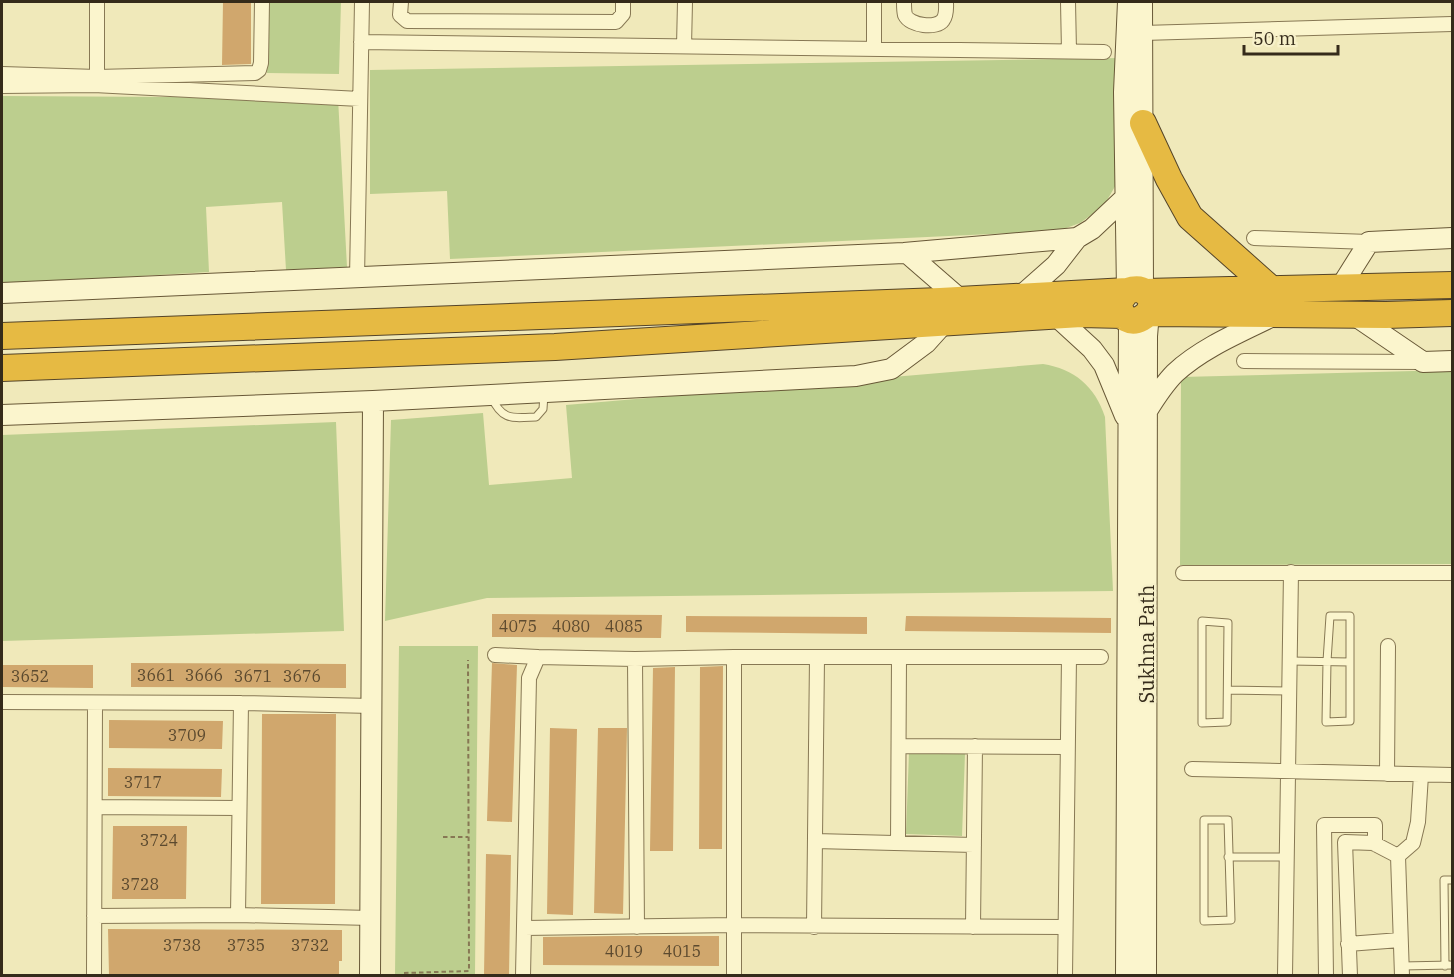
<svg xmlns="http://www.w3.org/2000/svg" width="1454" height="977" viewBox="0 0 1454 977" font-family="'IBM Plex Serif',serif">
  <style>
    .green { fill: #bcce8e }
    .building { fill: #d0a76d }
    .lines { fill: none; stroke-linecap: round; stroke-linejoin: round }
    .lane-casing { stroke: #877854; stroke-width: 9 }
    .street-casing { stroke: #877854; stroke-width: 16 }
    .secondary-casing { stroke: #685837; stroke-width: 22 }
    .highway-casing { stroke: #544429; stroke-width: 28 }
    .path { stroke: #877854; stroke-width: 2; stroke-dasharray: 4.5 3; stroke-linecap: butt }
    .lane { stroke: #fbf5cd; stroke-width: 7 }
    .street { stroke: #fbf5cd; stroke-width: 14 }
    .secondary { stroke: #fbf5cd; stroke-width: 20 }
    .highway { stroke: #e6ba43; stroke-width: 26 }
    .labels { text-anchor: middle; dominant-baseline: central; stroke-width: 4.5; stroke-linejoin: round; paint-order: stroke }
    .number-label { font-size: 16px; fill: #5c4a2f }
    .street-label { font-size: 20px; fill: #352b1a; stroke: #f7f1ca }
  </style>
  <rect width="100%" height="100%" fill="#f0e9ba"/>
  <path class="green" d="M 268,2 L 341,2 L 339,74 L 267,73 Z
    M 1120,58 L 1117,183 L 1106,202 L 1098,210 L 1080,223 L 1058,231 L 450,259 L 447,191 L 370,194 L 370,70 Z
    M 2,96 L 338,98 L 347,267 L 286,270 L 282,202 L 206,207 L 209,272 L 2,284 Z
    M 1043,364 C 1074,369 1095,386 1105,417 L 1113,591 L 487,598 L 385,621 L 391,420 L 483,413 L 489,485 L 572,478 L 566,405 Z
    M 1452,370 L 1452,564 L 1180,565 L 1181,377 Z
    M 336,422 L 344,631 L 2,641 L 2,435 Z
    M 399,646 L 478,646 L 475,975 L 395,975 Z
    M 909,752 L 965,754 L 962,836 L 906,834 Z"/>
  <path class="building" d="M 223,2 L 251,2 L 251,64 L 222,65 Z
    M 492,614 L 662,615 L 661,638 L 492,637 Z
    M 686,616 L 867,617 L 867,634 L 686,632 Z
    M 906,616 L 1111,618 L 1111,633 L 905,631 Z
    M 131,663 L 346,664 L 346,688 L 131,687 Z
    M 492,663 L 517,665 L 512,822 L 487,821 Z
    M 2,665 L 93,665 L 93,688 L 2,687 Z
    M 723,666 L 722,849 L 699,849 L 700,667 Z
    M 675,667 L 673,851 L 650,851 L 653,668 Z
    M 262,714 L 336,714 L 335,904 L 261,904 Z
    M 109,720 L 223,721 L 222,749 L 109,748 Z
    M 550,728 L 577,729 L 573,915 L 547,914 Z
    M 598,728 L 627,728 L 623,914 L 594,913 Z
    M 108,768 L 222,769 L 221,797 L 108,796 Z
    M 113,826 L 187,826 L 186,899 L 112,899 Z
    M 486,854 L 511,855 L 509,975 L 484,975 Z
    M 108,929 L 342,930 L 342,961 L 339,961 L 339,975 L 109,975 Z
    M 614,936 L 719,936 L 719,966 L 543,965 L 543,937 Z"/>
  <g class="lines">
    <g class="lane-casing">
      <path id="lane" d="M 491,396 C 502,421 512,418 536,417 L 543,409 L 544,394
        M 1330,616 L 1350,616 L 1350,721 L 1326,722 L 1327,661 Z
        M 1202,621 L 1228,623 L 1227,722 L 1202,723 Z
        M 1290,661 L 1350,662
        M 1228,690 L 1289,691
        M 1204,820 L 1228,820 L 1231,920 L 1204,921 Z
        M 1228,857 L 1287,857
        M 1402,966 L 1452,965
        M 1445,966 L 1444,880 L 1452,880"/>
    </g>
    <g class="street-casing">
      <path id="street" d="M 401,2 L 400,15 L 407,21 L 616,22 L 623,14 L 623,2
        M 904,2 C 904,6 904,11 905,15 C 910,26 937,29 943,20 C 947,15 946,7 946,2
        M 1068,2 L 1069,51
        M 1143,33 L 1452,24
        M 361,42 L 1104,52
        M 684,46 L 685,2
        M 874,48 L 874,2
        M 2,74 L 97,77 L 97,2
        M 97,77 L 255,73 L 259,70 L 261,63 L 262,2
        M 2,86 L 94,85 L 360,99
        M 1254,238 L 1369,242
        M 357,278 L 362,2
        M 1244,361 L 1423,362
        M 1183,573 L 1452,573
        M 495,655 L 538,657
        M 734,657 L 734,976
        M 635,659 L 637,927
        M 2,702 L 241,703 L 372,706
        M 899,746 L 1067,747
        M 1192,769 L 1452,775
        M 1387,774 L 1388,646
        M 95,807 L 239,808
        M 815,841 L 974,845
        M 898,843 L 899,658
        M 1398,856 L 1402,976
        M 1398,856 L 1413,843 L 1418,822 L 1421,775
        M 238,915 L 241,703
        M 94,916 L 238,915 L 371,918
        M 814,927 L 817,658
        M 973,927 L 975,746
        M 524,928 L 734,925 L 1065,927
        M 1348,944 L 1400,940
        M 94,976 L 95,704
        M 523,976 L 529,678 L 538,657 L 635,659 L 734,657 L 1101,657
        M 1065,976 L 1069,657
        M 1285,976 L 1291,572
        M 1326,976 L 1324,825 L 1375,825 L 1375,844
        M 1350,976 L 1345,842 L 1373,843 L 1398,856"/>
    </g>
    <g class="secondary-casing">
      <path id="secondary" d="M 1142,2 L 1143,291
        M 907,253 L 960,299
        M 1340,288 L 1369,242 L 1452,238
        M 1127,291 L 1124,92 L 1128,2
        M 2,293 L 904,253 L 1077,238 L 1092,229 L 1126,197
        M 1021,296 L 1056,265 L 1077,238
        M 1354,315 L 1423,362 L 1452,361
        M 1056,316 L 1092,349 L 1104,365 L 1125,416
        M 1147,411 C 1155,398 1164,384 1175,373 C 1203,347 1243,331 1277,314
        M 2,415 L 373,401 L 856,376 L 891,369 L 926,343 L 944,323
        M 370,976 L 373,401
        M 1126,976 L 1129,320
        M 1146,976 L 1147,336 L 1149,313"/>
    </g>
    <g class="highway-casing">
      <path id="highway" d="M 1143,123 L 1169,179 L 1190,217 L 1271,289
        M 1145,292 L 1452,285
        M 1149,313 L 1386,315 L 1452,313
        M 2,336 L 940,301 L 1127,291 C 1133,289 1140,288 1145,292 C 1168,311 1121,340 1119,302 L 1127,291
        M 2,368 L 555,347 L 1081,314 L 1123,315"/>
    </g>
    <path class="path" d="M 443,837 L 468,837
      M 404,973 L 469,971 L 468,660"/>
    <use href="#lane" class="lane"/>
    <use href="#street" class="street"/>
    <use href="#secondary" class="secondary"/>
    <use href="#highway" class="highway"/>
  </g>
  <g class="labels">
    <g class="number-label">
      <text x="518" y="626">4075</text>
      <text x="571" y="626">4080</text>
      <text x="624" y="626">4085</text>
      <text x="156" y="675">3661</text>
      <text x="204" y="675">3666</text>
      <text x="30" y="676">3652</text>
      <text x="253" y="676">3671</text>
      <text x="302" y="676">3676</text>
      <text x="187" y="735">3709</text>
      <text x="143" y="782">3717</text>
      <text x="159" y="840">3724</text>
      <text x="140" y="884">3728</text>
      <text x="182" y="945">3738</text>
      <text x="246" y="945">3735</text>
      <text x="310" y="945">3732</text>
      <text x="624" y="951">4019</text>
      <text x="682" y="951">4015</text>
    </g>
    <g class="street-label">
      <text transform="translate(1146 644) rotate(-90)">Sukhna Path</text>
    </g>
  </g>
  <rect width="1454" height="977" fill="none" stroke="#352b1a" stroke-width="6"/>
  <path d="M1244 45v9h94v-9" fill="none" stroke="#352b1a" stroke-width="3"/>
  <text x="1253" y="45" font-size="18" fill="#352b1a" stroke="#f7f1ca" stroke-width="4.5" paint-order="stroke">50 m</text>
</svg>
